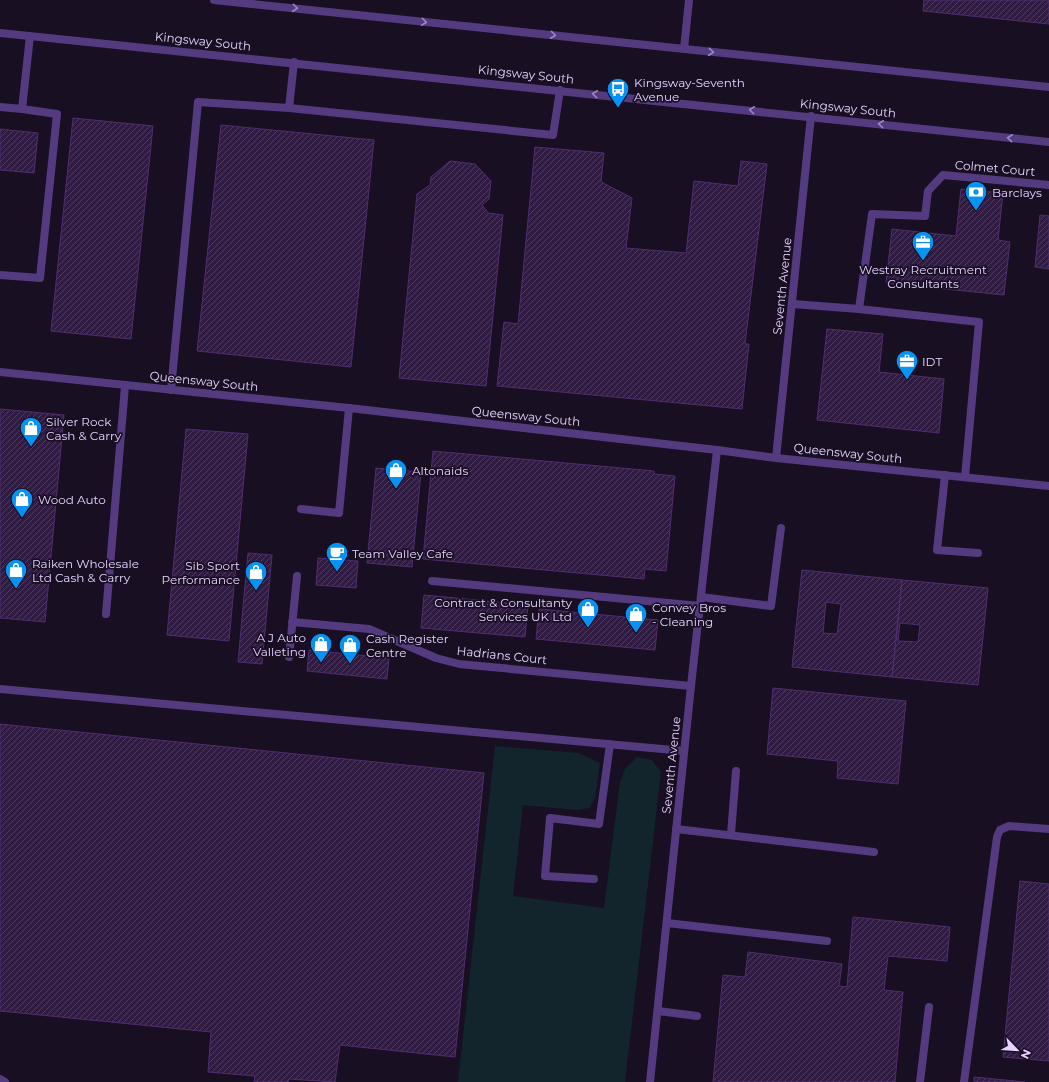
<svg xmlns="http://www.w3.org/2000/svg" width="1049" height="1082" viewBox="0 0 1049 1082" font-family="Montserrat,sans-serif">
  <style>
    .grass { fill: #12252d }
    .building { fill: url(#building-hatch); stroke: #4f2e6e; fill-rule: evenodd }
    .lines { fill: none; stroke-linecap: round; stroke-linejoin: round }
    .service { stroke: #543b80; stroke-width: 8 }
    .minor { stroke: #543b80; stroke-width: 8 }
    .tertiary { stroke: #543b80; stroke-width: 8 }
    .oneway { stroke: #9c86bf }
    .labels { text-anchor: middle; dominant-baseline: central; stroke-width: 3.5; stroke-linejoin: round; paint-order: stroke }
    .street-label { font-size: 12px; fill: #e5d2fe; stroke: #190f23 }
    .poi-label { font-size: 12px; fill: #e5d2fe; stroke: #190f23; text-anchor: start }
  </style>
  <defs>
    <pattern id="building-hatch" width="6" height="6" patternUnits="userSpaceOnUse"><rect width="6" height="6" fill="#301b43"/><path d="M-1 1l2-2M0 6l6-6M5 7l2-2" fill="none" stroke="#4e3b5f"/></pattern>
  </defs>
  <rect width="100%" height="100%" fill="#190f23"/>
  <path class="grass" d="M 495,746 L 579,753 L 600,763 L 595,798 L 589,808 L 577,810 L 523,805 L 513,896 L 604,908 L 620,782 L 625,769 L 637,757 L 652,760 L 661,772 L 625,1082 L 458,1082 Z"/>
  <path class="building" d="M 924,0 L 1049,0 L 1049,24 L 923,11 Z
    M 73,118 L 153,126 L 131,339 L 51,331 Z
    M 221,125 L 374,140 L 351,367 L 197,351 Z
    M 0,129 L 38,133 L 34,173 L 0,170 Z
    M 535,147 L 604,153 L 601,182 L 632,198 L 626,248 L 686,253 L 694,181 L 738,186 L 741,161 L 767,164 L 745,344 L 749,344 L 742,409 L 497,386 L 504,322 L 518,324 Z
    M 450,161 L 475,164 L 491,181 L 489,199 L 482,205 L 488,213 L 503,215 L 486,386 L 399,378 L 417,194 L 430,185 L 431,177 Z
    M 961,189 L 1003,193 L 998,240 L 1010,242 L 1004,295 L 886,283 L 892,229 L 956,236 Z
    M 1040,215 L 1049,216 L 1049,269 L 1035,267 Z
    M 827,329 L 883,334 L 879,372 L 944,379 L 939,433 L 817,420 Z
    M 0,409 L 64,415 L 45,622 L 0,618 Z
    M 186,429 L 248,434 L 229,641 L 167,635 Z
    M 433,451 L 654,471 L 654,474 L 675,476 L 666,571 L 645,569 L 644,579 L 423,559 Z
    M 376,468 L 421,472 L 412,567 L 367,563 Z
    M 248,553 L 272,555 L 262,664 L 238,662 Z
    M 318,558 L 358,561 L 356,588 L 316,585 Z
    M 802,570 L 902,580 L 892,677 L 792,667 ZM 826,602 L 841,604 L 837,634 L 823,633 Z
    M 902,580 L 988,588 L 978,685 L 892,677 ZM 900,623 L 920,625 L 918,642 L 898,641 Z
    M 424,595 L 528,605 L 525,637 L 421,628 Z
    M 539,609 L 658,620 L 655,650 L 536,639 Z
    M 309,650 L 389,658 L 387,679 L 307,671 Z
    M 773,688 L 906,701 L 898,784 L 837,778 L 838,761 L 767,754 Z
    M 0,724 L 484,773 L 455,1057 L 340,1045 L 335,1082 L 289,1079 L 288,1082 L 254,1082 L 255,1076 L 208,1072 L 211,1032 L 0,1011 Z
    M 1020,881 L 1049,884 L 1049,1061 L 1003,1057 Z
    M 853,917 L 950,927 L 947,961 L 888,956 L 884,990 L 903,992 L 895,1082 L 713,1082 L 723,975 L 745,977 L 748,952 L 842,964 L 839,986 L 847,987 Z
    M 974,1077 L 1025,1082 L 974,1082 Z"/>
  <g class="lines">
    <path class="service" d="M 684,49 L 689,0
      M 294,62 L 289,108 L 553,135 L 560,90
      M 0,107 L 22,109 L 30,36
      M 0,275 L 40,278 L 57,114 L 22,109
      M 793,304 L 859,309 L 979,322 L 965,477
      M 859,309 L 872,214 L 925,216 L 928,191 L 943,175 L 1049,185
      M 171,390 L 198,102 L 289,108
      M 945,475 L 937,550 L 978,553
      M 301,509 L 339,513 L 349,408
      M 432,581 L 700,606
      M 701,597 L 771,606 L 781,528
      M 106,614 L 125,386
      M 292,622 L 369,629 L 436,658 L 459,664 L 691,686
      M 289,657 L 297,576
      M 0,689 L 684,751
      M 676,829 L 874,852
      M 731,834 L 736,771
      M 594,879 L 545,876 L 550,818 L 599,824 L 610,744
      M 667,923 L 827,941
      M 658,1011 L 697,1016
      M 0,1079 L 5,1082
      M 920,1082 L 929,1007
      M 964,1082 L 997,837 L 1000,830 L 1009,826 L 1049,829"/>
    <path class="minor" d="M 0,372 L 349,408 L 717,450 L 776,458 L 1049,486
      M 776,458 L 811,116
      M 650,1082 L 691,686 L 717,450"/>
    <path class="tertiary" d="M 214,0 L 1049,87
      M 0,33 L 1049,142"/>
  </g>
  <defs><path id="oneway-chevron" d="M-2-3.5L2.5 0L-2 3.5" fill="none" stroke-width="1.6" stroke-linecap="round" stroke-linejoin="round"/></defs>
  <g class="oneway">
    <use href="#oneway-chevron" transform="translate(295 8) rotate(6)"/>
    <use href="#oneway-chevron" transform="translate(424 22) rotate(6)"/>
    <use href="#oneway-chevron" transform="translate(553 35) rotate(6)"/>
    <use href="#oneway-chevron" transform="translate(711 52) rotate(6)"/>
    <use href="#oneway-chevron" transform="translate(595 94) rotate(-174)"/>
    <use href="#oneway-chevron" transform="translate(752 110) rotate(-174)"/>
    <use href="#oneway-chevron" transform="translate(881 124) rotate(-174)"/>
    <use href="#oneway-chevron" transform="translate(1010 138) rotate(-174)"/>
  </g>
  <defs>
    <g id="bus-pin" transform="scale(1.15)"><path d="M0 17L-7.5 6A9.5 9.5 0 1 1 7.5 6Z" fill="#0892f4" stroke="#190f23"/><path d="M-5-6H5V4H4V6H2V4H-2V6H-4V4H-5ZM-3.5-4V0h7V-4ZM-3.5 1.2v1.5H-2V1.2ZM2 1.2v1.5H3.5V1.2Z" fill="#fff"/></g>
    <g id="bank-pin" transform="scale(1.15)"><path d="M0 17L-7.5 6A9.5 9.5 0 1 1 7.5 6Z" fill="#0892f4" stroke="#190f23"/><path d="M-6-4H6V4H-6ZM0-2.3a2.3 2.3 0 1 0 0 4.6a2.3 2.3 0 1 0 0-4.6Z" fill="#fff"/></g>
    <g id="office-pin" transform="scale(1.15)"><path d="M0 17L-7.5 6A9.5 9.5 0 1 1 7.5 6Z" fill="#0892f4" stroke="#190f23"/><path d="M-6-3h4V-5.5h4V-3h4V5H-6ZM-1-4.5V-3h2v-1.5ZM-6 0V1H6V0Z" fill="#fff"/></g>
    <g id="shop-pin" transform="scale(1.15)"><path d="M0 17L-7.5 6A9.5 9.5 0 1 1 7.5 6Z" fill="#0892f4" stroke="#190f23"/><path d="M-5-2.5h2.3a2.7 3.5 0 0 1 5.4 0H5L5.5 6h-11ZM-1.5-2.5h3a1.5 2.3 0 0 0-3 0Z" fill="#fff"/></g>
    <g id="cafe-pin" transform="scale(1.15)"><path d="M0 17L-7.5 6A9.5 9.5 0 1 1 7.5 6Z" fill="#0892f4" stroke="#190f23"/><path d="M-5.5-4.5H6V0H3Q3 3.5 0 3.5H-2.5Q-5.5 3.5-5.5 0ZM3-3.2v2h1.7v-2ZM-6 4.5H4V6H-6Z" fill="#fff"/></g>
  </defs>
  <g fill-rule="evenodd">
    <use href="#bus-pin" x="618" y="89"/>
    <use href="#bank-pin" x="976" y="192"/>
    <use href="#office-pin" x="923" y="242"/>
    <use href="#office-pin" x="907" y="361"/>
    <use href="#shop-pin" x="31" y="428"/>
    <use href="#shop-pin" x="396" y="470"/>
    <use href="#shop-pin" x="22" y="499"/>
    <use href="#cafe-pin" x="337" y="553"/>
    <use href="#shop-pin" x="16" y="570"/>
    <use href="#shop-pin" x="256" y="572"/>
    <use href="#shop-pin" x="588" y="609"/>
    <use href="#shop-pin" x="636" y="614"/>
    <use href="#shop-pin" x="321" y="644"/>
    <use href="#shop-pin" x="350" y="645"/>
  </g>
  <g class="labels">
    <g class="street-label">
      <text transform="translate(203 41) rotate(6)">Kingsway South</text>
      <text transform="translate(526 74) rotate(6)">Kingsway South</text>
      <text transform="translate(848 108) rotate(6)">Kingsway South</text>
      <text transform="translate(995 168) rotate(5)">Colmet Court</text>
      <text transform="translate(782 286) rotate(-84)">Seventh Avenue</text>
      <text transform="translate(204 381) rotate(6)">Queensway South</text>
      <text transform="translate(526 416) rotate(6)">Queensway South</text>
      <text transform="translate(848 453) rotate(6)">Queensway South</text>
      <text transform="translate(502 655) rotate(6)">Hadrians Court</text>
      <text transform="translate(671 765) rotate(-84)">Seventh Avenue</text>
    </g>
    <g class="poi-label">
      <text x="634" y="82">Kingsway-Seventh<tspan x="634" dy="14">Avenue</tspan></text>
      <text x="992" y="192">Barclays</text>
      <text x="923" y="269" text-anchor="middle">Westray Recruitment<tspan x="923" dy="14">Consultants</tspan></text>
      <text x="922" y="361">IDT</text>
      <text x="46" y="421">Silver Rock<tspan x="46" dy="14">Cash &amp; Carry</tspan></text>
      <text x="412" y="470">Altonaids</text>
      <text x="38" y="499">Wood Auto</text>
      <text x="352" y="553">Team Valley Cafe</text>
      <text x="32" y="563">Raiken Wholesale<tspan x="32" dy="14">Ltd Cash &amp; Carry</tspan></text>
      <text x="240" y="565" text-anchor="end">Sib Sport<tspan x="240" dy="14">Performance</tspan></text>
      <text x="572" y="602" text-anchor="end">Contract &amp; Consultanty<tspan x="572" dy="14">Services UK Ltd</tspan></text>
      <text x="652" y="607">Convey Bros<tspan x="652" dy="14">- Cleaning</tspan></text>
      <text x="306" y="637" text-anchor="end">A J Auto<tspan x="306" dy="14">Valleting</tspan></text>
      <text x="366" y="638">Cash Register<tspan x="366" dy="14">Centre</tspan></text>
    </g>
  </g>
  <g transform="translate(1017 1050) rotate(115)" stroke="#190f23" stroke-width="3" paint-order="stroke">
  <path d="M0-3L7 15L0 10L-7 15Z" fill="#e5d2fe"/>
  <text y="-6" font-size="11" font-weight="bold" text-anchor="middle" fill="#e5d2fe">N</text>
  </g>
</svg>
